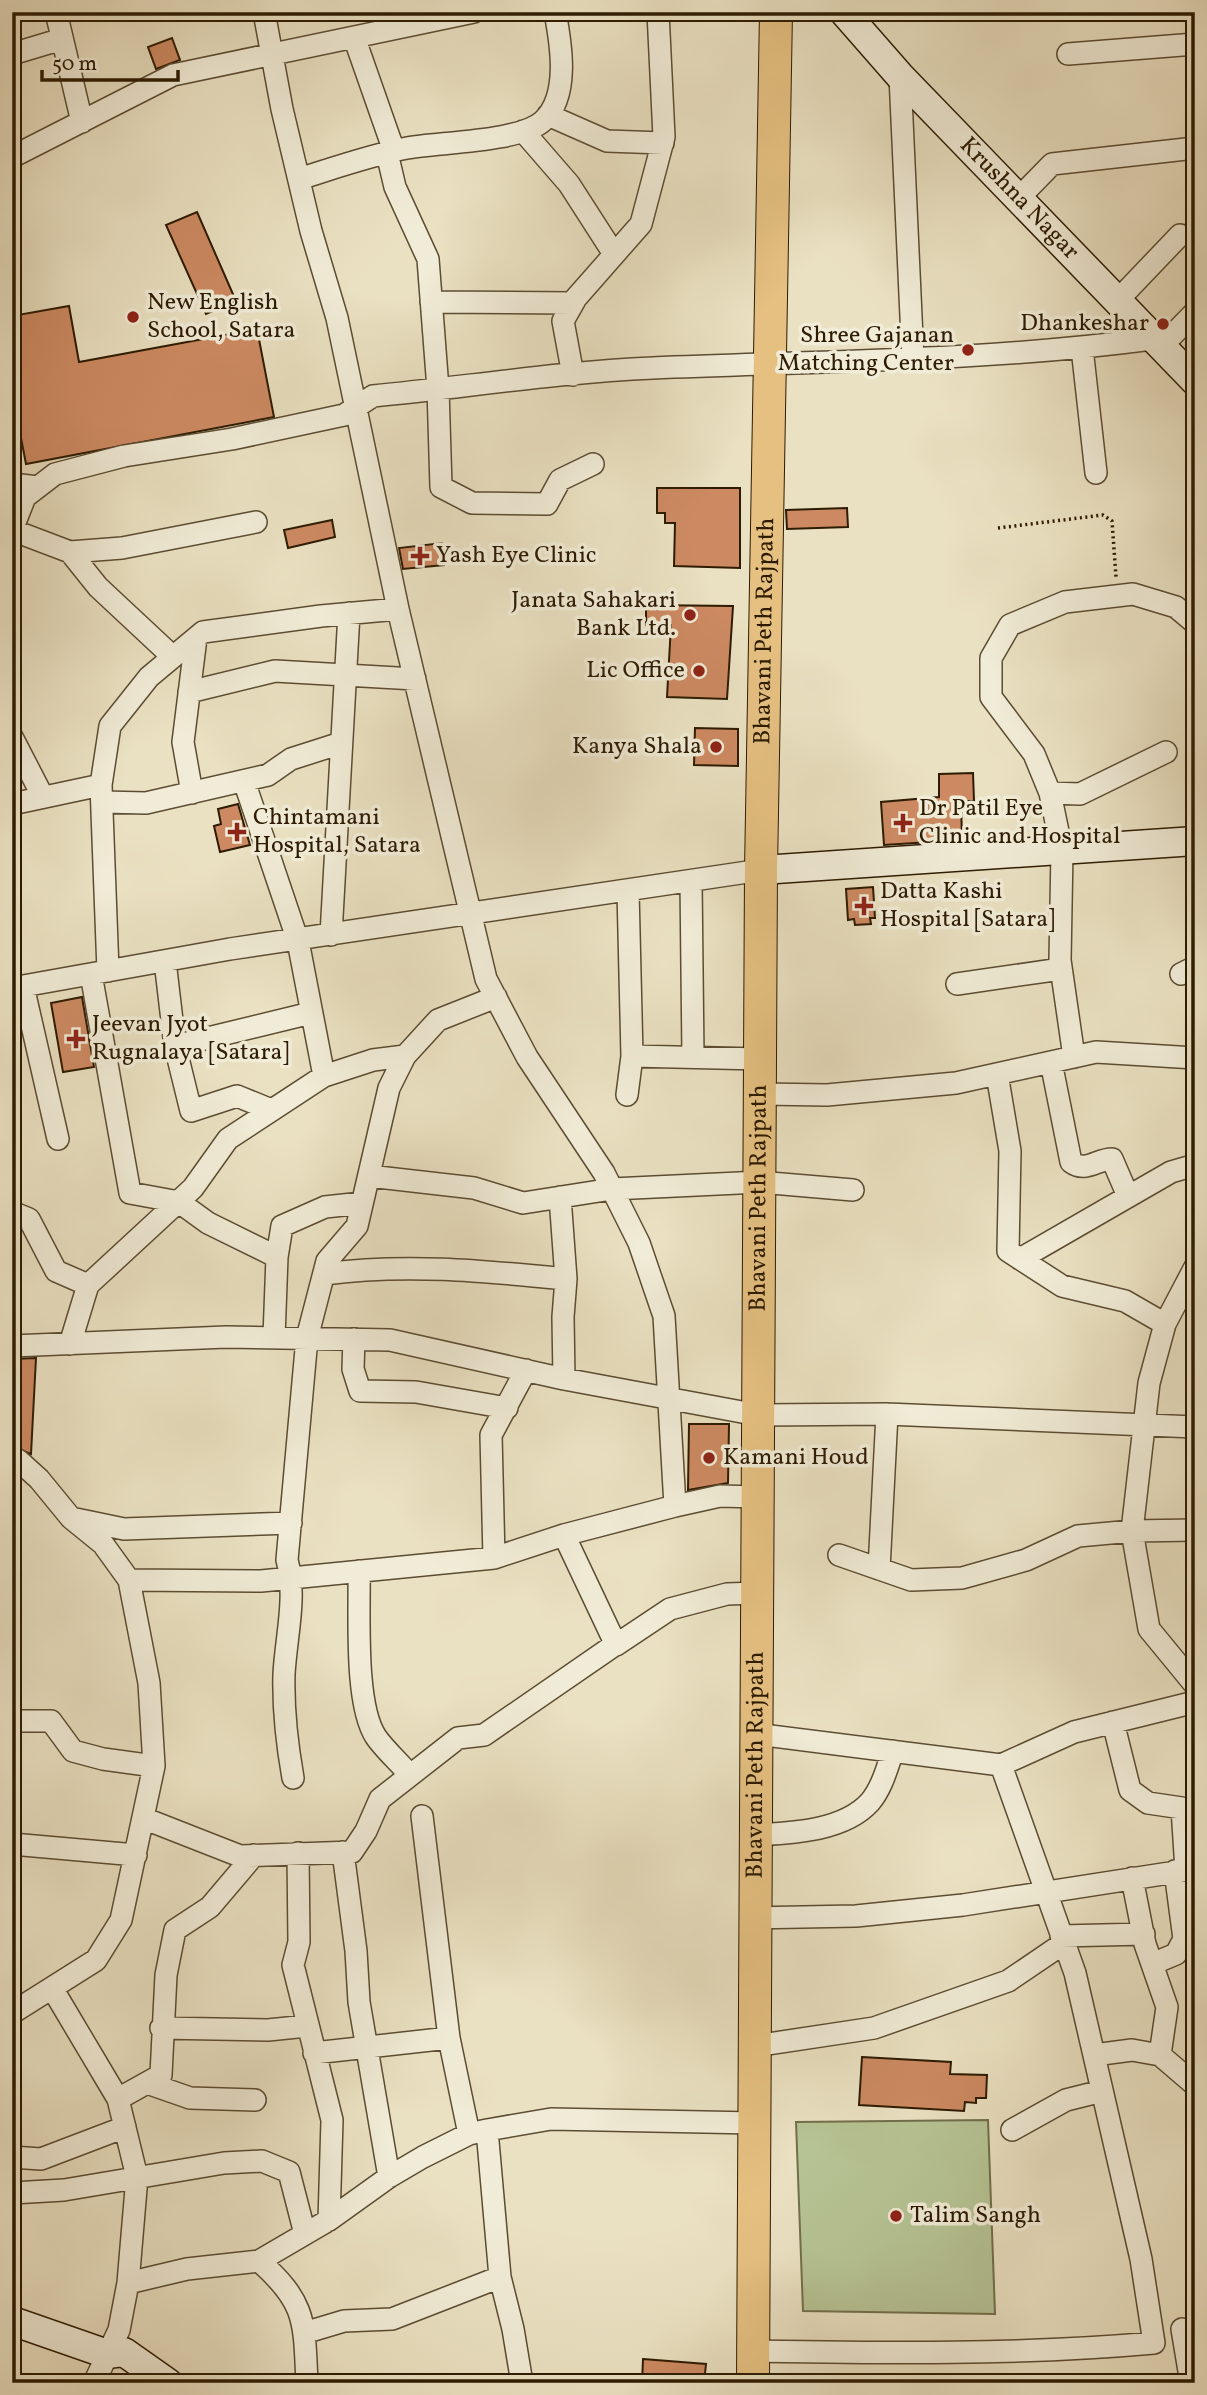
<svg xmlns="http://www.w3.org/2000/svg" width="1207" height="2395" viewBox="0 0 1207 2395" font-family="Vollkorn,serif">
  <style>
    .green { fill: #b6c394; stroke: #726f4b; stroke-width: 2 }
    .building { fill: #cd8a62; stroke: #2d1b02; stroke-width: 2 }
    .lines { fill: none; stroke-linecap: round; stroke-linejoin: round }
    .minor-casing { stroke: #5c4c32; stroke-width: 24 }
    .secondary-casing { stroke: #2d1b02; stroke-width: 31 }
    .primary-casing { stroke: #2d1b02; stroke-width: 34 }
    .path { stroke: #2d1b02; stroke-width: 3.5; stroke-dasharray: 2 3.5; stroke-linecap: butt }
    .minor { stroke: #f1ecd7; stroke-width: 21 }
    .secondary { stroke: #f1ecd7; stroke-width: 28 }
    .primary { stroke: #e5c081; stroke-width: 32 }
    .poi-dot { fill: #8f2418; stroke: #f1ecd7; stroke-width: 2.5 }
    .labels { text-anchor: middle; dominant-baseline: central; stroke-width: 7; stroke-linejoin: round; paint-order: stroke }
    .street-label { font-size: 24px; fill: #2d1b02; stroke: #f1ecd7 }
    .poi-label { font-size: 24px; fill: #2d1b02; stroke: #f1ecd7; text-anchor: start }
  </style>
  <rect width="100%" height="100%" fill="#eae1c2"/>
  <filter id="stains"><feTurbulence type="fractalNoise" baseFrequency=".00286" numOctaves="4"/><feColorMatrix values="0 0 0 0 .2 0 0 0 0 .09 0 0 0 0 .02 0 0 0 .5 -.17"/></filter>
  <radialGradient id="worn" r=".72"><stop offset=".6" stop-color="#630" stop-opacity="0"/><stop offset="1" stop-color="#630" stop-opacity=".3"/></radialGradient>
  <path class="green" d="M 988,2120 L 995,2314 L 803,2311 L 796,2122 Z"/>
  <path class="building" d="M 172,38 L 180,60 L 156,69 L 148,47 Z
    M 197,212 L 236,301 L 206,314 L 166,225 Z
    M 69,306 L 79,362 L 257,329 L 274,417 L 26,464 L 12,391 L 12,374 L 15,374 L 12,316 Z
    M 657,488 L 740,488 L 740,568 L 674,566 L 675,523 L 665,523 L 665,513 L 657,513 Z
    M 847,508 L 848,527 L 787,529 L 786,510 Z
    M 332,520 L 335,537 L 288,548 L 284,530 Z
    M 442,543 L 444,565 L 403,569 L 399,548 Z
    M 646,605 L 733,606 L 727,699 L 667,697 L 671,625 L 646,625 Z
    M 695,728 L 738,729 L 738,766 L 694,765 Z
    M 973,773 L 974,801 L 961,801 L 962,840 L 884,845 L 881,802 L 939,797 L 939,774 Z
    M 238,804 L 250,845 L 220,852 L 214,826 L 221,824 L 218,809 Z
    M 873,887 L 875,918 L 870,918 L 871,924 L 855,925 L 854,919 L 848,920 L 846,889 Z
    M 82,997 L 94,1067 L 63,1072 L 51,1003 Z
    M 36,1358 L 31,1454 L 12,1447 L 12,1359 Z
    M 689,1424 L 729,1424 L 728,1483 L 688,1490 Z
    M 862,2057 L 951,2062 L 950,2074 L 987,2075 L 986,2098 L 976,2098 L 976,2103 L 965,2102 L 964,2111 L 859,2105 Z
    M 643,2359 L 706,2364 L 704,2383 L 642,2383 Z"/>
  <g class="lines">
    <g class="minor-casing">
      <path id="minor" d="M 56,12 L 82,122
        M 264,12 L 282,109 L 311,231 L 337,318 L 398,609 L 486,979 L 527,1057 L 604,1173 L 639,1243 L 664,1316 L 675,1506
        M 354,37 L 394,151
        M 12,54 L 62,39
        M 1068,54 L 1195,44
        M 900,76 L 913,360
        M 548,115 L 607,141 L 663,143
        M 523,131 L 569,184 L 614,254
        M 387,153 L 395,187 L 428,259 L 438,389 L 441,487 L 472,503 L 547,504 L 560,480 L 593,464
        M 12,157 L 173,75 L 474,12
        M 299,179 C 334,168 371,155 407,148 C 440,142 520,142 543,121 C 570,96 561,44 555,12
        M 1018,199 L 1052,164 L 1195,148
        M 1118,300 L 1180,235
        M 431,302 L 573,303
        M 1161,347 L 1195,312
        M 1082,348 L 1096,473
        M 573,375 L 563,321 L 576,298 L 641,224 L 664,137 L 658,12
        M 12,484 L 38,487
        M 12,530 L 25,497 L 55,474 L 124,456 L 232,439 L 344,415 L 373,396 C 466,387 560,372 653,368 C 820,361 986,361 1152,339
        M 12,530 L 70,552 L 122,548 L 256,522
        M 70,552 L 98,587 L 173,657
        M 189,692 L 275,671 L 415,679
        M 12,737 L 43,797
        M 244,781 L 298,941 L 324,1076
        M 192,793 L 183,742 L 196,638
        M 1050,793 L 1080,794 L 1166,752
        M 102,802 L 146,803 L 268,775 L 291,759 L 341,743
        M 12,804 L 101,785
        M 691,881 L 693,1057
        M 331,935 L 349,613
        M 165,961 L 175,1046 L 191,1111 L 237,1096 L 269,1109
        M 108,971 L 101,785 L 110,726 L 149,677 L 203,632 L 321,616 L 398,609
        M 91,974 L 130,1193 L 179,1202 L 208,1223 L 277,1257
        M 1181,974 L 1195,967
        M 957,984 L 1061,969
        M 23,986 L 58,1139
        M 12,988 L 230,949 L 761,870
        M 175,1046 L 311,1013
        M 632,1056 L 760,1059
        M 1074,1057 L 1060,960 L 1062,851 L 1050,793 L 1034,754 L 991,697 L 991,658 L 1010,625 L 1065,602 L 1133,594 L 1176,607 L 1195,623
        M 1051,1062 L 1071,1162 C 1086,1173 1097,1159 1112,1159 L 1128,1196
        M 997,1074 L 1010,1151 L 1008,1251 L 1062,1286 L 1125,1301 L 1165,1324
        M 760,1094 L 827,1095 L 956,1083 L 1096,1052 L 1195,1058
        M 627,1095 L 632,1056 L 628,891
        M 369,1176 L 474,1188 L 523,1203 L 612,1189 L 760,1182 L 853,1190
        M 560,1197 L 566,1279 L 563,1317 L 564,1379
        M 12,1212 L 29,1219 L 56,1271 L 88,1285
        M 1020,1259 L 1171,1172 L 1195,1165
        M 1195,1267 L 1165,1324 L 1149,1383 L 1132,1531 L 1149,1629 L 1195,1685
        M 324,1274 C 406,1263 484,1271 566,1279
        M 274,1337 L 277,1257 L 282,1226 L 325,1207 L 362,1203
        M 354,1339 L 353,1369 L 360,1391 L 416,1392 L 507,1408
        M 70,1344 L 88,1285 L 193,1188 L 228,1139 L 324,1076 L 373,1060 L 405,1056
        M 12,1346 L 226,1337 L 390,1340 L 564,1379 L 758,1415 L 887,1414 L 1195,1427
        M 12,1460 L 18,1460 L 39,1479 L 71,1518 L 124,1529 L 291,1523
        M 564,1535 L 616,1645 L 670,1609 L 727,1594 L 757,1593
        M 839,1555 L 911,1580 L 962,1578 L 1026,1560 L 1078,1536 L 1132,1531 L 1195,1530
        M 494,1558 L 491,1435 L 526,1370
        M 879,1569 L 887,1414
        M 359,1571 C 360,1612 354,1704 376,1737 C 385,1750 399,1762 409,1774
        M 129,1580 L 261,1581 L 494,1558 L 564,1535 L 675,1506 L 720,1496 L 758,1497
        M 12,1721 L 51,1721 L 73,1751 L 103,1759 L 154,1766
        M 1113,1722 L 1130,1790 L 1148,1803 L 1182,1808 L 1186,1870
        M 1001,1765 L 1074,1732 L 1195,1702
        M 293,1778 C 287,1744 283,1709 284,1674 C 286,1637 297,1596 287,1560 L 307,1338 L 327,1261 L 357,1226 L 389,1088 L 405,1056 L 438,1020 L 496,997
        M 422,1816 L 449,2038 L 469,2134
        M 143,1818 L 240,1856 L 352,1852 L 366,1831 L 380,1799 L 458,1738 L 484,1735 L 616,1644
        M 756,1835 C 792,1833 844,1831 870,1802 C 882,1788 887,1768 893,1751
        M 12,1844 L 136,1855
        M 343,1852 L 356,1951 L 359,2002 L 389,2177
        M 298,1853 L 299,1942 L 293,1965 L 332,2120 L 329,2220
        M 1132,1878 L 1145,1944 L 1167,2007 L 1160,2055
        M 755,1918 L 856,1916 L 963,1905 L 1195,1869
        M 1061,1936 L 1144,1934
        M 1152,1964 L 1176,1954 L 1184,1939 L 1175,1871
        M 52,1988 L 118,2099 L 137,2177 L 128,2283
        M 12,2013 L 96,1960 L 121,1920 L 154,1766 L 149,1683 L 129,1580 L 103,1544 L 71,1518
        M 161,2028 L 268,2030 L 307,2026
        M 755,2046 L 874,2028 L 1008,1981 L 1064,1943
        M 314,2053 L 449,2038
        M 1094,2055 L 1132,2050 L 1160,2055 L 1195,2085
        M 147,2083 L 190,2098 L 255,2100
        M 118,2099 L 161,2075 L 166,1975 L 175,1930 L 210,1907 L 254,1855
        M 487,2130 L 500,2277 L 513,2329 L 522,2383
        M 1012,2130 L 1066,2100 L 1102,2091
        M 12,2157 L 41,2159 L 125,2127
        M 12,2193 L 64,2190 L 224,2163 L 262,2161 L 289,2172 L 305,2234
        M 259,2261 C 307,2303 304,2322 307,2383
        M 1182,2329 L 1191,2383
        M 304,2333 L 344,2321 L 392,2319 L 500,2277
        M 753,2351 C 887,2353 1020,2355 1154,2343 L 1141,2259 L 1075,1973 L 1001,1765 L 756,1734
        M 94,2383 L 119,2330 L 128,2283 L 187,2269 L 259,2261 L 329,2220 L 389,2177 L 423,2157 L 469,2134 L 487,2130 L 551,2119 L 754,2123"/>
    </g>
    <g class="secondary-casing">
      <g id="secondary">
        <path id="s1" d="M 844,12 L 900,76 L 1195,381"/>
        <path d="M 761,870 L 1195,841"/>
        <path d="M 12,2321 L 107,2354 L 124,2352 L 168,2383"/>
      </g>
    </g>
    <g class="primary-casing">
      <g id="primary">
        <path id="s2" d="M 753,2383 L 761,870 L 776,12"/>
      </g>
    </g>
    <path class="path" d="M 998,528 L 1103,515 L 1112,521 L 1116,577"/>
    <use href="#minor" class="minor"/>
    <use href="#secondary" class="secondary"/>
    <use href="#primary" class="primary"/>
  </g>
  <g class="poi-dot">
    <circle cx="133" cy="317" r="7"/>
    <circle cx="1163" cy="324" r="7"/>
    <circle cx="968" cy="350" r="7"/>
    <path d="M416.5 545.5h7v7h7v7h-7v7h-7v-7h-7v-7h7z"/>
    <circle cx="690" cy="615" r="7"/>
    <circle cx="699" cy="671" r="7"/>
    <circle cx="716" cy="747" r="7"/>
    <path d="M899.5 812.5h7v7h7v7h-7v7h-7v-7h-7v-7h7z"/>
    <path d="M233.5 821.5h7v7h7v7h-7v7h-7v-7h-7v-7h7z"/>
    <path d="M860.5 895.5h7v7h7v7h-7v7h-7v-7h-7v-7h7z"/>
    <path d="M72.5 1028.5h7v7h7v7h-7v7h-7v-7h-7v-7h7z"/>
    <circle cx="709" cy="1458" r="7"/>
    <circle cx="896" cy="2216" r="7"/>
  </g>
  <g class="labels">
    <g class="street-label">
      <text stroke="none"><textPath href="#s1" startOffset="256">Krushna Nagar</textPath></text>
      <text stroke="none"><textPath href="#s2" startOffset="1752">Bhavani Peth Rajpath</textPath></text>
      <text stroke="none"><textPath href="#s2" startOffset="1185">Bhavani Peth Rajpath</textPath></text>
      <text stroke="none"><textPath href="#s2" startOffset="618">Bhavani Peth Rajpath</textPath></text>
    </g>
    <g class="poi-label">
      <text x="147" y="303">New English<tspan x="147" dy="28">School, Satara</tspan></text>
      <text x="1149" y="324" text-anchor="end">Dhankeshar</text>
      <text x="954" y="336" text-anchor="end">Shree Gajanan<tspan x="954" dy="28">Matching Center</tspan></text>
      <text x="436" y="556">Yash Eye Clinic</text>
      <text x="676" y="601" text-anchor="end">Janata Sahakari<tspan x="676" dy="28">Bank Ltd.</tspan></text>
      <text x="685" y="671" text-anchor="end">Lic Office</text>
      <text x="702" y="747" text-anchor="end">Kanya Shala</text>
      <text x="919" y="809">Dr Patil Eye<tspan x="919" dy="28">Clinic and Hospital</tspan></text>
      <text x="253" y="818">Chintamani<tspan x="253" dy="28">Hospital, Satara</tspan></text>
      <text x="880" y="892">Datta Kashi<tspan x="880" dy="28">Hospital [Satara]</tspan></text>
      <text x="92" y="1025">Jeevan Jyot<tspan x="92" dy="28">Rugnalaya [Satara]</tspan></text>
      <text x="723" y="1458">Kamani Houd</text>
      <text x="910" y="2216">Talim Sangh</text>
    </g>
  </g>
  <rect width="1207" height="2395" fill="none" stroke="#eae1c2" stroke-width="42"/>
  <rect x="14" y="14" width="1179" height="2367" fill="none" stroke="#2d1b02" stroke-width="3.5"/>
  <rect x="21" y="21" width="1165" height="2353" fill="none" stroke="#2d1b02" stroke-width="2"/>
  <path d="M42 70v10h136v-10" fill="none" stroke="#2d1b02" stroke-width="3.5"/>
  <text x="52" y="70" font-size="21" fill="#2d1b02" stroke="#f1ecd7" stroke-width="5" paint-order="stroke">50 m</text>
  <rect width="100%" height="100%" filter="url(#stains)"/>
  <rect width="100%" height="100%" fill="url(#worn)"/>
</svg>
